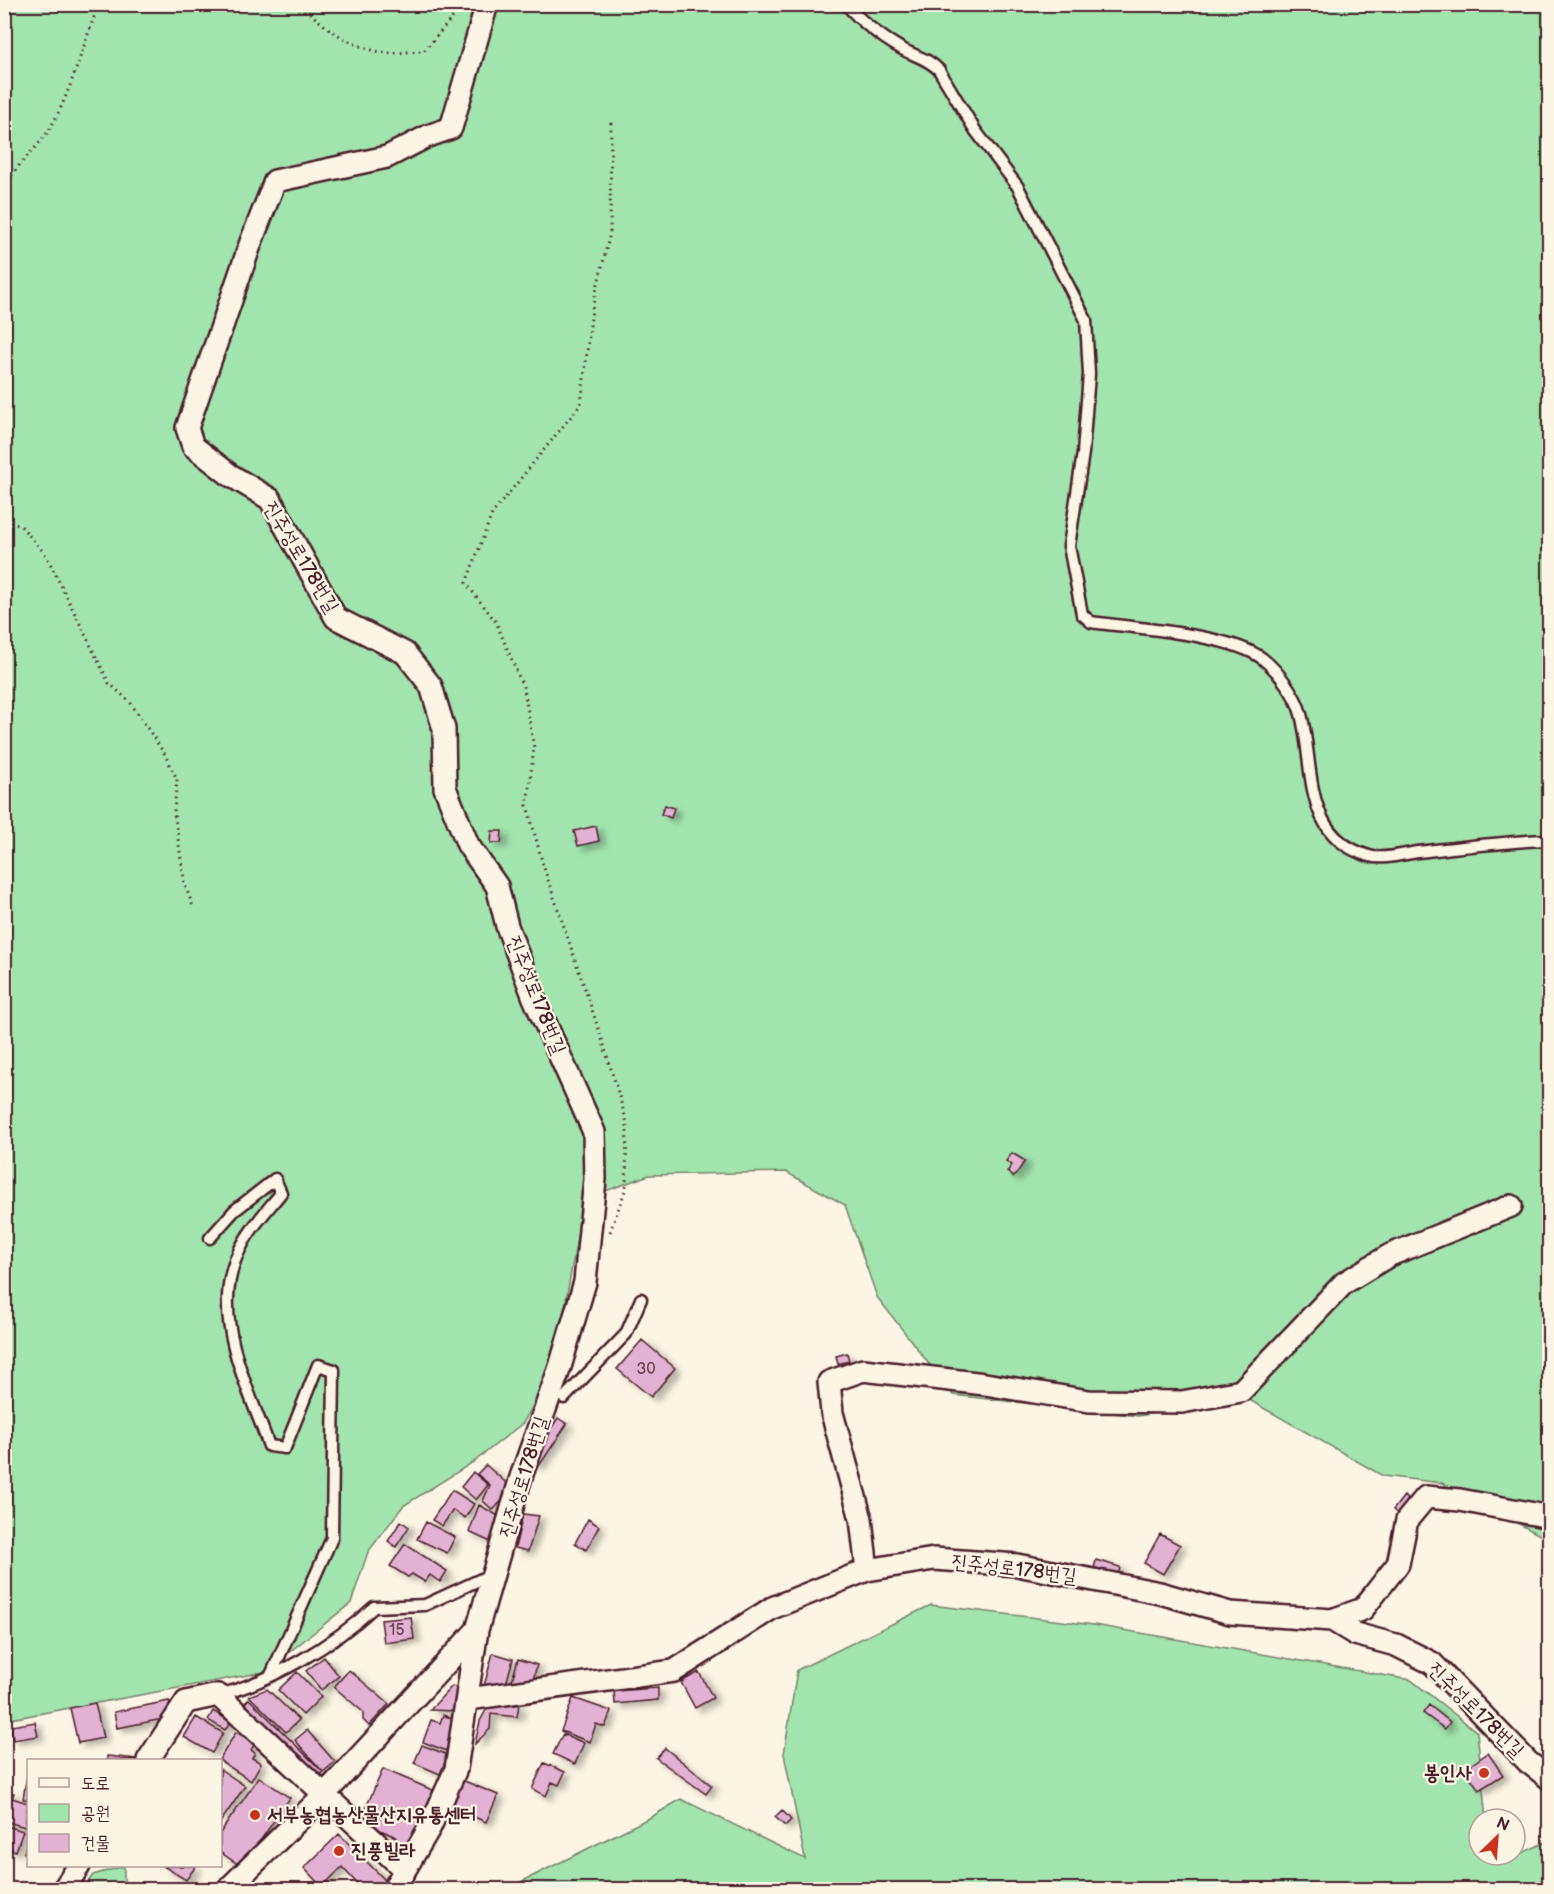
<svg xmlns="http://www.w3.org/2000/svg" width="1554" height="1894" viewBox="0 0 1554 1894" font-family="'Balsamiq Sans','Poor Story',sans-serif">
  <style>
    .green { fill: #a2e4ae; stroke: #76826c; stroke-width: 1.5 }
    .building { fill: #e3b2d2; stroke: #4a1f2b; stroke-width: 1.5; filter: url(#shadow) }
    .lines { fill: none; stroke-linecap: round; stroke-linejoin: round }
    .service-casing { stroke: #4a1f2b; stroke-width: 15 }
    .minor-casing { stroke: #4a1f2b; stroke-width: 26 }
    .path { stroke: #4a1f2b; stroke-width: 3; stroke-dasharray: 1.5 4.5; stroke-linecap: butt }
    .service { stroke: #fcf5e5; stroke-width: 10 }
    .minor { stroke: #fcf5e5; stroke-width: 21 }
    .poi-dot { fill: #c8321e; stroke: #fcf5e5; stroke-width: 2 }
    .labels { text-anchor: middle; dominant-baseline: central; stroke-width: 4.5; stroke-linejoin: round; paint-order: stroke }
    .number-label { font-size: 16px; fill: #704455 }
    .street-label { font-size: 20px; fill: #4a1f2b; stroke: #fcf5e5 }
    .poi-label { font-size: 20px; font-weight: bold; fill: #4a1f2b; stroke: #fcf5e5; text-anchor: start }
  </style>
  <defs>
    <filter id="shadow"><feDropShadow dx="6" dy="4" stdDeviation="3" flood-color="#0004"/></filter>
  </defs>
  <rect width="100%" height="100%" fill="#fcf5e5"/>
  <filter id="ink" filterUnits="userSpaceOnUse"><feTurbulence type="fractalNoise" baseFrequency=".0167" numOctaves="2"/><feDisplacementMap in="SourceGraphic" scale="12" xChannelSelector="R" yChannelSelector="G"/><feConvolveMatrix kernelMatrix="1 2 1 2 8 2 1 2 1" color-interpolation-filters="sRGB"/></filter>
  <g filter="url(#ink)">
    <path class="green" d="M 5,5 L 1549,5 L 1549,96 L 1544,96 L 1550,111 L 1549,1540 L 1442,1483 L 1383,1476 L 1246,1398 L 1138,1416 L 953,1395 L 877,1297 L 845,1205 L 786,1172 L 649,1175 L 584,1199 L 563,1317 L 546,1383 L 523,1423 L 475,1461 L 403,1506 L 368,1552 L 351,1603 L 264,1672 L 5,1720 Z
      M 931,1605 L 1094,1625 L 1411,1680 L 1477,1732 L 1486,1819 L 1479,1819 L 1479,1855 L 1498,1855 L 1501,1863 L 1550,1840 L 1549,1890 L 512,1890 L 521,1882 L 653,1816 L 681,1799 L 805,1859 L 784,1754 L 797,1670 Z
      M 124,1866 L 124,1889 L 83,1889 L 93,1875 Z"/>
    <path class="building" d="M 665,805 L 674,808 L 671,818 L 661,814 Z
      M 596,826 L 599,841 L 578,846 L 574,831 Z
      M 492,831 L 502,831 L 501,843 L 491,843 Z
      M 1012,1153 L 1025,1161 L 1014,1177 L 1007,1172 L 1012,1165 L 1006,1161 Z
      M 642,1340 L 675,1368 L 651,1397 L 617,1369 Z
      M 847,1353 L 849,1361 L 838,1364 L 836,1356 Z
      M 558,1418 L 567,1424 L 539,1466 L 530,1460 Z
      M 486,1465 L 513,1489 L 493,1510 L 483,1501 L 490,1485 L 477,1474 Z
      M 473,1472 L 488,1485 L 476,1500 L 461,1487 Z
      M 452,1490 L 474,1504 L 465,1518 L 453,1510 L 442,1526 L 432,1520 Z
      M 1404,1496 L 1411,1503 L 1400,1516 L 1393,1510 Z
      M 479,1505 L 504,1519 L 497,1545 L 469,1532 Z
      M 523,1514 L 539,1516 L 528,1551 L 515,1548 Z
      M 588,1519 L 599,1526 L 586,1550 L 575,1543 Z
      M 401,1521 L 409,1527 L 396,1547 L 388,1541 Z
      M 426,1522 L 455,1537 L 447,1553 L 417,1539 Z
      M 1160,1534 L 1180,1545 L 1163,1574 L 1144,1563 Z
      M 405,1544 L 447,1571 L 440,1582 L 430,1575 L 425,1582 L 412,1574 L 408,1577 L 390,1566 Z
      M 1096,1560 L 1120,1567 L 1118,1577 L 1094,1569 Z
      M 411,1617 L 414,1639 L 384,1643 L 381,1620 Z
      M 493,1653 L 513,1659 L 504,1691 L 484,1686 Z
      M 324,1657 L 339,1676 L 321,1690 L 306,1671 Z
      M 518,1659 L 537,1665 L 532,1684 L 511,1684 Z
      M 349,1670 L 389,1704 L 369,1726 L 363,1720 L 363,1712 L 334,1687 Z
      M 297,1672 L 321,1697 L 303,1715 L 278,1690 Z
      M 699,1672 L 713,1698 L 695,1708 L 681,1682 Z
      M 452,1686 L 463,1691 L 454,1711 L 430,1710 Z
      M 658,1688 L 658,1700 L 615,1704 L 614,1691 Z
      M 267,1689 L 299,1720 L 286,1732 L 249,1696 Z
      M 573,1698 L 611,1711 L 605,1727 L 596,1724 L 590,1742 L 561,1731 Z
      M 249,1699 L 323,1772 L 317,1781 L 238,1710 Z
      M 169,1701 L 173,1717 L 117,1728 L 114,1712 Z
      M 491,1701 L 519,1704 L 517,1717 L 491,1714 L 490,1729 L 475,1744 L 480,1721 Z
      M 95,1703 L 103,1738 L 78,1743 L 70,1708 Z
      M 1429,1705 L 1450,1722 L 1445,1729 L 1423,1713 Z
      M 213,1711 L 231,1722 L 225,1730 L 208,1720 Z
      M 443,1715 L 458,1721 L 447,1751 L 423,1742 L 431,1720 L 440,1723 Z
      M 196,1717 L 223,1733 L 212,1753 L 184,1737 Z
      M 35,1722 L 38,1736 L 13,1740 L 11,1726 Z
      M 307,1730 L 335,1762 L 323,1772 L 295,1740 Z
      M 236,1732 L 255,1743 L 251,1750 L 255,1753 L 252,1758 L 261,1763 L 251,1781 L 219,1760 Z
      M 563,1734 L 584,1743 L 575,1764 L 553,1754 Z
      M 422,1745 L 448,1755 L 440,1774 L 414,1763 Z
      M 665,1748 L 712,1786 L 706,1794 L 656,1758 Z
      M 1488,1753 L 1503,1775 L 1479,1790 L 1465,1769 Z
      M 107,1756 L 136,1759 L 136,1760 L 107,1760 Z
      M 544,1763 L 565,1772 L 559,1785 L 552,1782 L 546,1796 L 532,1789 Z
      M 28,1769 L 28,1800 L 23,1799 Z
      M 220,1769 L 245,1786 L 220,1823 Z
      M 383,1769 L 437,1792 L 408,1858 L 390,1850 L 396,1837 L 360,1821 Z
      M 259,1777 L 290,1798 L 242,1867 L 220,1852 L 220,1833 Z
      M 462,1780 L 498,1795 L 486,1822 L 451,1807 Z
      M 4,1793 L 14,1793 L 12,1798 L 28,1803 L 25,1827 L 4,1821 Z
      M 782,1810 L 791,1820 L 785,1826 L 775,1817 Z
      M 4,1825 L 23,1831 L 16,1851 L 4,1847 Z
      M 339,1834 L 385,1880 L 375,1890 L 363,1890 L 342,1867 L 322,1887 L 304,1868 Z
      M 28,1836 L 28,1854 L 24,1853 Z
      M 163,1866 L 196,1866 L 186,1880 Z"/>
    <g class="lines">
      <g class="service-casing">
        <path id="service" d="M 846,4 C 862,23 881,37 902,49 C 915,56 929,59 939,70 L 975,130 L 1018,187 L 1086,320 L 1089,374 L 1083,453 L 1069,546 L 1082,614 L 1091,622 C 1133,628 1232,634 1263,659 C 1279,672 1296,695 1301,714 C 1315,767 1301,836 1369,856 C 1384,860 1403,854 1418,852 C 1462,847 1506,841 1550,840
          M 210,1238 L 234,1211 L 275,1179 L 281,1193 C 269,1208 255,1223 245,1240 C 204,1307 246,1380 269,1446 L 285,1448 L 318,1365 L 334,1370 L 332,1538 L 271,1675
          M 564,1398 L 626,1334 L 641,1299
          M 219,1695 C 273,1681 333,1645 374,1607 L 425,1605 L 492,1574"/>
      </g>
      <g class="minor-casing">
        <path id="minor" d="M 867,1570 L 861,1519 L 832,1413 L 829,1382 L 863,1370 L 985,1384 L 1089,1401 L 1182,1402 L 1241,1391 L 1344,1283 L 1390,1255 L 1511,1206
          M 1332,1620 L 1355,1634 L 1396,1645 L 1432,1663 L 1528,1762 L 1550,1779
          M 468,1699 L 674,1671 L 772,1608 L 867,1570 L 934,1559 L 1017,1565 L 1160,1593 L 1230,1613 L 1332,1620 L 1363,1609 L 1398,1564 L 1407,1520 L 1426,1497 L 1460,1500 L 1550,1517
          M 148,1760 L 186,1702 L 218,1695 L 405,1870
          M 63,1890 L 79,1866
          M 227,1890 L 323,1796 L 477,1630
          M 393,1890 L 430,1827 L 456,1769 L 477,1630 L 521,1477 L 560,1367 L 585,1282 L 595,1179 L 594,1132 L 534,998 L 507,926 L 497,886 L 468,845 L 445,788 L 444,729 L 431,686 L 405,653 L 336,618 L 270,499 L 230,475 L 193,446 L 187,428 L 251,242 L 275,181 L 387,157 L 428,136 L 451,128 L 487,4"/>
      </g>
      <path class="path" d="M 302,4 C 322,28 359,52 391,53 C 402,53 413,51 424,51 L 464,4
        M 4,192 C 12,165 39,149 52,125 C 73,87 83,44 99,4
        M 4,522 L 20,525 L 46,555 L 109,683 L 130,702 L 164,753 L 177,779 L 174,812 L 185,885 L 194,909
        M 610,1232 L 626,1188 L 627,1123 L 603,1042 L 543,865 L 527,805 L 534,748 L 524,689 L 496,622 L 466,583 L 492,514 L 581,404 L 592,309 L 610,233 L 611,121"/>
      <use href="#service" class="service"/>
      <use href="#minor" class="minor"/>
    </g>
  </g>
  <g class="poi-dot">
    <circle cx="1484" cy="1773" r="6"/>
    <circle cx="255" cy="1815" r="6"/>
    <circle cx="339" cy="1851" r="6"/>
  </g>
  <g class="labels">
    <g class="number-label">
      <text x="646" y="1369">30</text>
      <text x="397" y="1630">15</text>
    </g>
    <g class="street-label">
      <text transform="translate(301 557) rotate(59)">진주성로178번길</text>
      <text transform="translate(536 995) rotate(68)">진주성로178번길</text>
      <text transform="translate(524 1477) rotate(-73)">진주성로178번길</text>
      <text transform="translate(1014 1569) rotate(7)">진주성로178번길</text>
      <text transform="translate(1476 1710) rotate(45)">진주성로178번길</text>
    </g>
    <g class="poi-label">
      <text x="1472" y="1773" text-anchor="end">봉인사</text>
      <text x="267" y="1815">서부농협농산물산지유통센터</text>
      <text x="351" y="1851">진풍빌라</text>
    </g>
  </g>
  <rect width="1554" height="1894" fill="none" stroke="#fcf5e5" stroke-width="24"/>
  <rect x="12" y="12" width="1530" height="1870" fill="none" stroke="#4a1f2b" stroke-width="2" filter="url(#ink)"/>
  <rect x="27" y="1759" width="195" height="108" fill="#fcf5e5" stroke="#b59f9b" stroke-width="1.5"/>
  <rect x="39" y="1778" width="30" height="9" fill="#fcf5e5" stroke="#b59f9b" stroke-width="1.5"/>
  <text x="81" y="1789" font-size="18" fill="#4a1f2b">도로</text>
  <rect x="39" y="1804" width="30" height="18" fill="#a2e4ae" stroke="#b59f9b" stroke-width="1.5"/>
  <text x="81" y="1819" font-size="18" fill="#4a1f2b">공원</text>
  <rect x="39" y="1834" width="30" height="18" fill="#e3b2d2" stroke="#b59f9b" stroke-width="1.5"/>
  <text x="81" y="1849" font-size="18" fill="#4a1f2b">건물</text>
  <g transform="translate(1497 1837) rotate(25)"><circle r="28" fill="#fcf5e5" stroke="#b59f9b" stroke-width="1.5"/>
  <path d="M0-4.5L10 22L0 15L-10 22Z" fill="#c8321e"/>
  <text y="-9" font-size="16" font-weight="bold" text-anchor="middle" fill="#4a1f2b">N</text>
  </g>
</svg>
